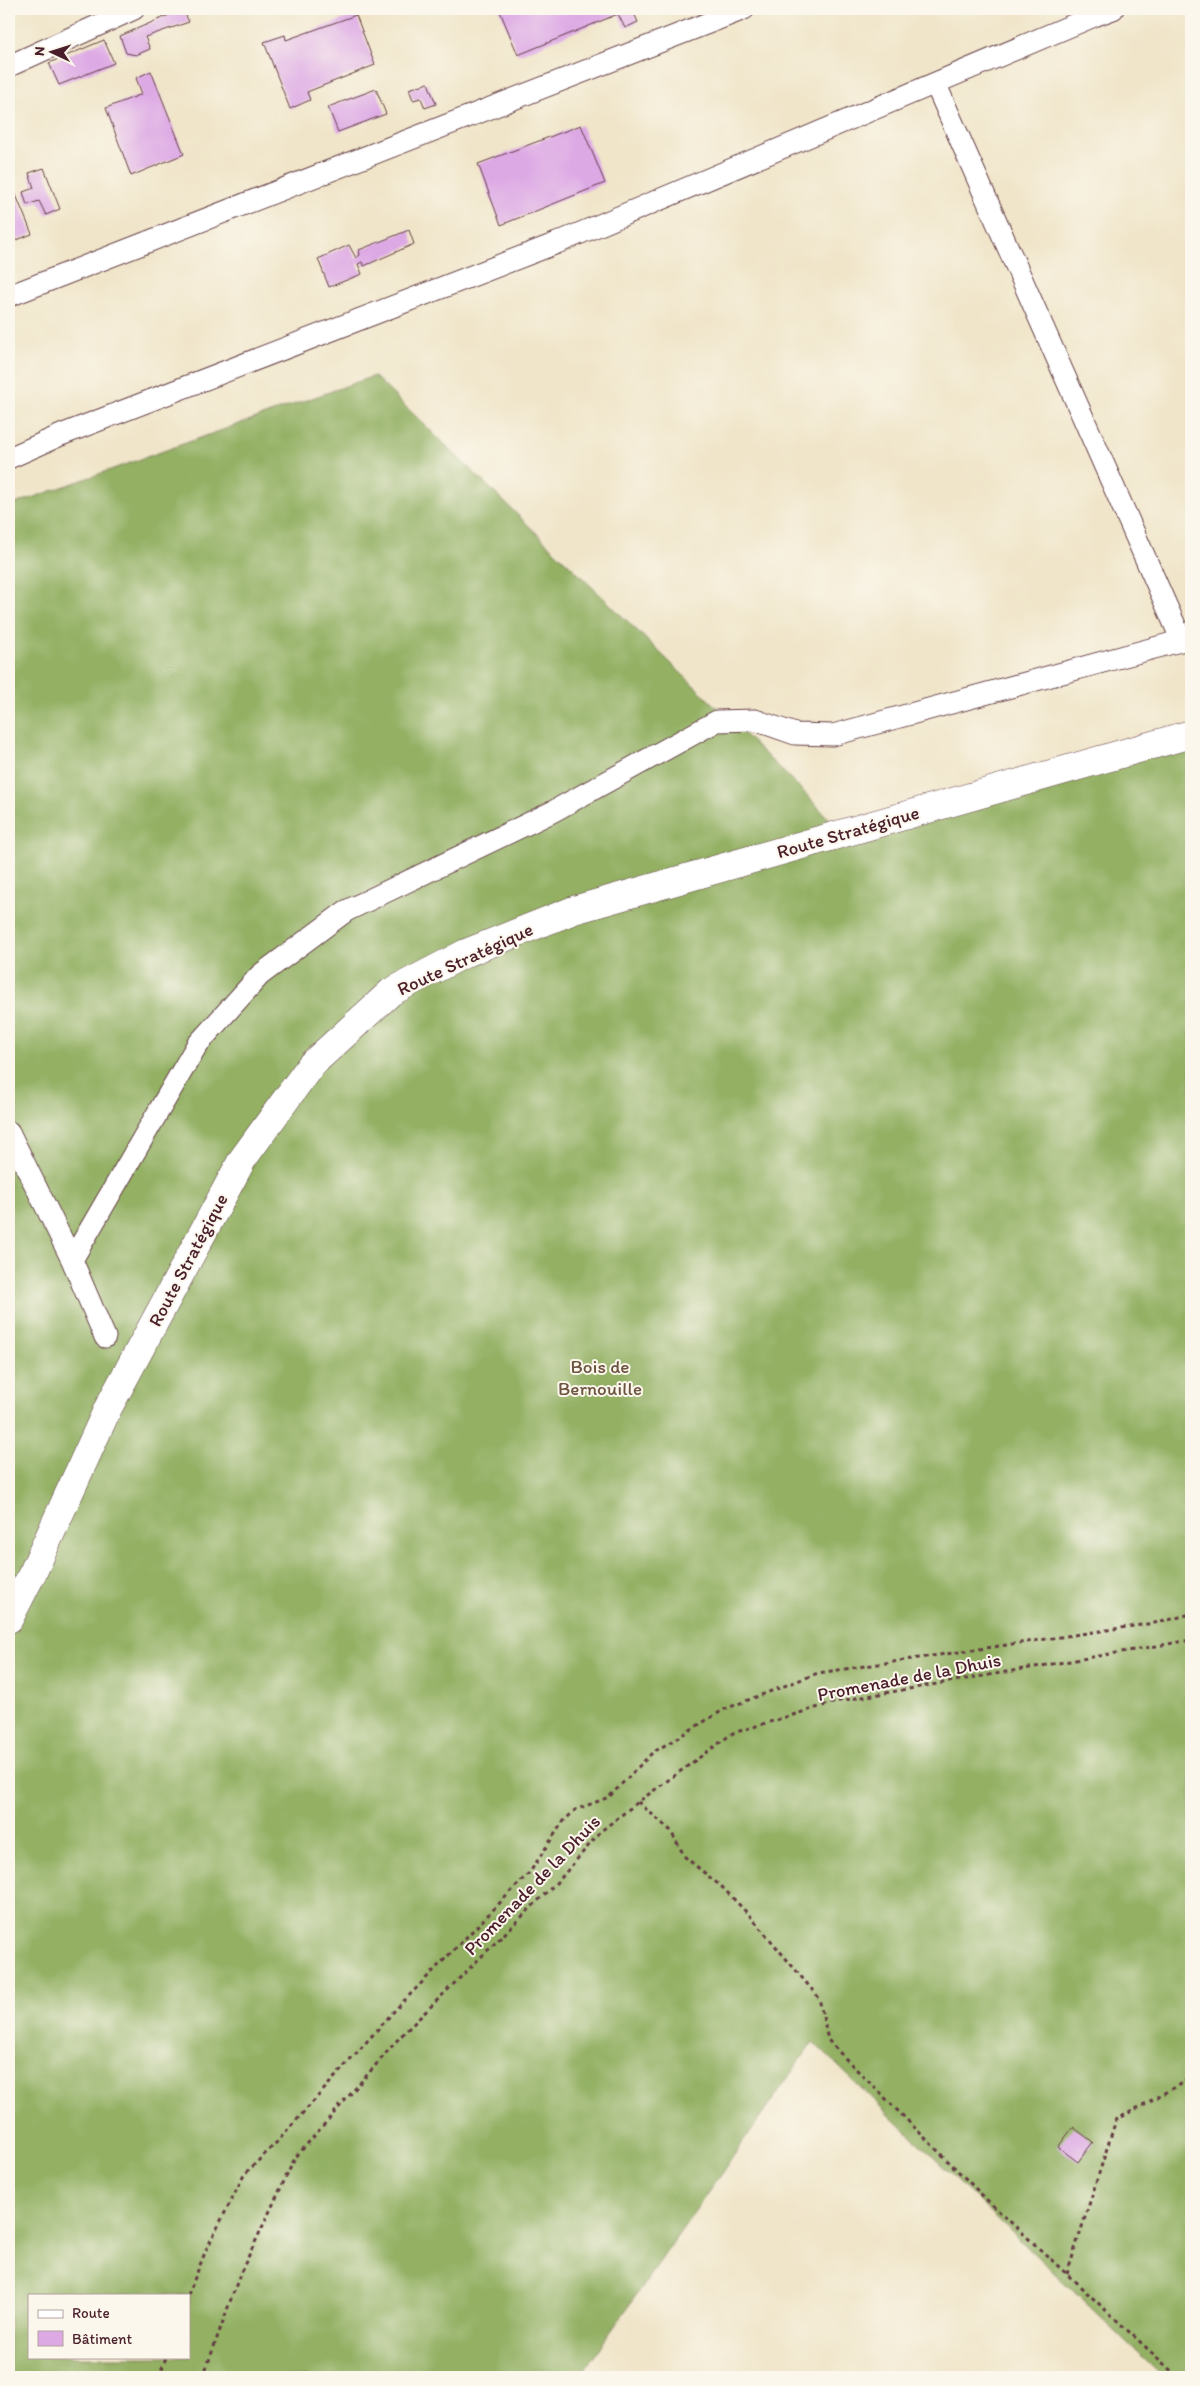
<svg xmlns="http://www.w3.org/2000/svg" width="1200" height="2386" viewBox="0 0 1200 2386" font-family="Itim,sans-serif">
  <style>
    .forest { fill: #93b063; stroke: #6e6847; fill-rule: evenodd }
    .building { fill: #dda9e5 }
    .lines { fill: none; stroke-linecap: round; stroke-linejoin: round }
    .service-casing { stroke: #633d43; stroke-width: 23 }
    .tertiary-casing { stroke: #633d43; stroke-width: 29 }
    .path { stroke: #633d43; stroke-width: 3; stroke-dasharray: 4 4; stroke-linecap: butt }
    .service { stroke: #fff; stroke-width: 21 }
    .tertiary { stroke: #fff; stroke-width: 28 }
    .labels { text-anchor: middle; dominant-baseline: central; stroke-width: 4; stroke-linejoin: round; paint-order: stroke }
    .street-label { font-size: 19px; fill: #4a1f2b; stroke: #fbf7ec }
    .park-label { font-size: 19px; fill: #6c5340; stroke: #fbf7ec }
  </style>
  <rect width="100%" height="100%" fill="#fbf7ec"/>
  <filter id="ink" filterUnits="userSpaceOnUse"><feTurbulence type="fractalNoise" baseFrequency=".02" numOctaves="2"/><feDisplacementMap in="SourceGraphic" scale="10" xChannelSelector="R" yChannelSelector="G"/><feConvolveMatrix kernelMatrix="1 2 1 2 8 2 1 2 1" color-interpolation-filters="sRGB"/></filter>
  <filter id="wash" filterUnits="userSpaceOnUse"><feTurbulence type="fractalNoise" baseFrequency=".0096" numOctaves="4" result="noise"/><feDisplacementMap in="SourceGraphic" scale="20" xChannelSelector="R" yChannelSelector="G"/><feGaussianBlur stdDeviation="1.12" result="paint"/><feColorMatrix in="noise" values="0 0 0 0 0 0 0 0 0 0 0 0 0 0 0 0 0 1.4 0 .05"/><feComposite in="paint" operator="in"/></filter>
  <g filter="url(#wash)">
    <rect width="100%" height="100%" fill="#f0e5c9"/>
    <path class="forest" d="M 374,376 L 803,791 L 841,832 L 1191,741 L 1191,2377 L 1163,2377 L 813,2042 L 579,2377 L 9,2377 L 9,506 ZM 29,2295 L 189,2295 L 189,2357 L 29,2357 Z"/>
    <g id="blocks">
      <path class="building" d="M 183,9 L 189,22 L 145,37 L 150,49 L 136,55 L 126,53 L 120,36 Z
        M 499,9 L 632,9 L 638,22 L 625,28 L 618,14 L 518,55 Z
        M 356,15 L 375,65 L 307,92 L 310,100 L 290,109 L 264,42 L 285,35 L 286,40 Z
        M 104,40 L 114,63 L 59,85 L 49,63 Z
        M 151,71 L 184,154 L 131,176 L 106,108 L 142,94 L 136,78 Z
        M 428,83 L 436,104 L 425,108 L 421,98 L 413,100 L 409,89 Z
        M 376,89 L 386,114 L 338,132 L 328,107 Z
        M 581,125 L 605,183 L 501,225 L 478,164 Z
        M 44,168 L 60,209 L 46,215 L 39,201 L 27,205 L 23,192 L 34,188 L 29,173 Z
        M 9,178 L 32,234 L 9,243 Z
        M 409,230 L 414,244 L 364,266 L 362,262 L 358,264 L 362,274 L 329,287 L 318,259 L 349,245 L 356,258 L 360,255 L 359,250 Z
        M 1073,2127 L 1093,2142 L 1078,2162 L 1058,2147 Z"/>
    </g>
  </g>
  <g filter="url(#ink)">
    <use href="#blocks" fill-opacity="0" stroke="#633d43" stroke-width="1"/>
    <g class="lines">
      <g class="service-casing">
        <path id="service" d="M 1091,9 L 1094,16 L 1113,9
          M 9,66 L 134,9
          M 936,85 L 1182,641
          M 9,296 L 744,9
          M 9,458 L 61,435 L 557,243 L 1094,16
          M 9,1132 L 72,1260 L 105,1337
          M 72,1260 L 197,1045 L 260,975 L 346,911 L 552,812 L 717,721 L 755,720 L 795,734 L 833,735 L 1191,638"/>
      </g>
      <g class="tertiary-casing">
        <path id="tertiary" d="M 9,1619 L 34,1570 L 108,1408 L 242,1160 L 311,1065 L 391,992 L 466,953 L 574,910 L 1191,734"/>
      </g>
      <path class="path" d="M 638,1802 L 670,1830 L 685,1857 L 723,1888 L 752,1918 L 819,1998 L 828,2040 L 841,2054 L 990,2203 L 1178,2377
        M 1067,2274 L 1116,2120 L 1191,2078
        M 188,2295 L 206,2250 L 244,2175 L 277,2142 L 395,2010 L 530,1872 L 562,1823 L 575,1810 L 609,1797 L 652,1753 L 725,1709 L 818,1673 L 1161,1622 L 1191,1614
        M 159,2377 L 166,2357
        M 203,2377 L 240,2274 L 295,2158 L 400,2037 L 561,1878 L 601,1831 L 638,1802 L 733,1733 L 839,1701 L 1191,1640"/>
      <use href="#service" class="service"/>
      <use href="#tertiary" class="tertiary"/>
    </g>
  </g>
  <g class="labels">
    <g class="street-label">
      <text transform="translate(848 832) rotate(-16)">Route Stratégique</text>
      <text transform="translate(465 959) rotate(-25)">Route Stratégique</text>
      <text transform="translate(188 1260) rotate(-62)">Route Stratégique</text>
      <text transform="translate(909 1677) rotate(-11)">Promenade de la Dhuis</text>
      <text transform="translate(532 1885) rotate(-46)">Promenade de la Dhuis</text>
    </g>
    <g class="park-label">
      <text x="600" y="1366">Bois de<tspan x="600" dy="22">Bernouille</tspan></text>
    </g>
  </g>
  <rect width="1200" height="2386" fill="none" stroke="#fbf7ec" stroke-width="30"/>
  <rect x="28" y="2294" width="162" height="65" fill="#fbf7ec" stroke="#b4a19f"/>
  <rect x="38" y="2310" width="25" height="8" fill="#ffffff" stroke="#b4a19f"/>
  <text x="72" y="2318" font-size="15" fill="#4a1f2b">Route</text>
  <rect x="38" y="2331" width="25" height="15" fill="#dda9e5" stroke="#b4a19f"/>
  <text x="72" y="2344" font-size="15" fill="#4a1f2b">Bâtiment</text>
  <g transform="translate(52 52) rotate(274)" stroke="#fbf7ec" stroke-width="4" paint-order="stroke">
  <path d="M0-4L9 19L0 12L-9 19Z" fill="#4a1f2b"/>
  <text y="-8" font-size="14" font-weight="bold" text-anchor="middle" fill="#4a1f2b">N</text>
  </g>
</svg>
